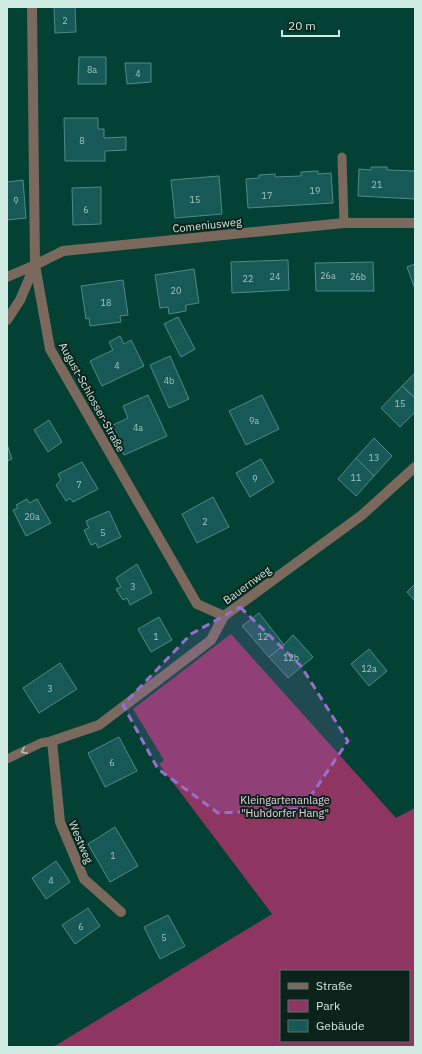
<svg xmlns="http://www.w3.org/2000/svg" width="422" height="1054" viewBox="0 0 422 1054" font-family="'IBM Plex Sans',sans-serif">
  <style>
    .green { fill: #8e3562; fill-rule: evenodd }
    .building { fill: #175957; stroke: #4e8b88 }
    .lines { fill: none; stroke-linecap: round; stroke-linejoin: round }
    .lane { stroke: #7b695e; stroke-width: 9 }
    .street { stroke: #7b695e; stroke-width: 10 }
    .oneway { stroke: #b2beb3 }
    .marked { fill: #996fcb; fill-opacity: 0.2; stroke: #996fcb; stroke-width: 3; stroke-dasharray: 8 5; stroke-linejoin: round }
    .labels { text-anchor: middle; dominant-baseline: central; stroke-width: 4; stroke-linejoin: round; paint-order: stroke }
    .number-label { font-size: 9px; fill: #a2c6be }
    .street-label { font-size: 11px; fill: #d0ebe1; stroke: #0c231c }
    .park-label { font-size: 11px; fill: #ecceda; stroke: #0c231c }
  </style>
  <rect width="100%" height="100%" fill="#024133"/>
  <path class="green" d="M 231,634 L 396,818 L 415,808 L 415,1047 L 53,1047 L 272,914 L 159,764 L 164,760 L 133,709 ZM 281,971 L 409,971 L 409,1041 L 281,1041 Z"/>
  <path class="building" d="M 54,7 L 75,7 L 76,32 L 55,33 Z
    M 79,57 L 106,57 L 106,84 L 78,84 Z
    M 125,63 L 151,63 L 151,82 L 127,84 Z
    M 64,118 L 98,118 L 98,129 L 104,129 L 104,138 L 126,137 L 126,150 L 105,151 L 105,161 L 65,161 Z
    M 371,167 L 387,167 L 387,170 L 414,171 L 415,168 L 415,199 L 358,196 L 359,169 L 371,170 Z
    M 318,171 L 318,174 L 331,173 L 333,203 L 248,208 L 246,179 L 259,178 L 259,175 L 275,174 L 275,177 L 301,176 L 301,172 Z
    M 219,176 L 222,214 L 175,218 L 171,180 Z
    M 23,180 L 26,218 L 7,220 L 7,182 Z
    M 101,187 L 101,224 L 73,225 L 72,188 Z
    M 288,260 L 289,290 L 232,293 L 231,262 Z
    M 373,262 L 374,291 L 316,291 L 315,263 Z
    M 415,264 L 415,289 L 407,267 Z
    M 194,269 L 199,303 L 186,305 L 186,311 L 169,314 L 168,307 L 160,308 L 155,275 Z
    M 123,280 L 128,315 L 120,316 L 121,322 L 90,326 L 89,318 L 86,319 L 81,286 Z
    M 178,317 L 195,349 L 181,357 L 164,324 Z
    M 120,336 L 124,344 L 131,340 L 144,366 L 102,386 L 90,361 L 113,350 L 109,342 Z
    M 170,356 L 189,399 L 169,408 L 150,365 Z
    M 415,373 L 415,398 L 402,386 Z
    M 402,386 L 415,398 L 415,412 L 400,427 L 381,408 Z
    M 148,395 L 167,436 L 124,455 L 111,426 L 128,418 L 123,406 Z
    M 262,395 L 279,429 L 246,445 L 229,411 Z
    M 49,420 L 62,442 L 48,452 L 34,430 Z
    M 374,438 L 392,456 L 374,476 L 356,458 Z
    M 7,444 L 12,459 L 7,461 Z
    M 356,458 L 374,476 L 356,496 L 338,479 Z
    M 261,459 L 274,482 L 250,497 L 236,473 Z
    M 82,462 L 98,489 L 73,502 L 70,498 L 66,501 L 56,485 L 61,480 L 58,474 Z
    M 213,497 L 229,527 L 197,543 L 182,514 Z
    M 27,499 L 29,503 L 37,499 L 51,523 L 26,536 L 13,510 L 18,508 L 16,505 Z
    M 109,511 L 121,537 L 98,548 L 96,543 L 91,545 L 84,530 L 89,528 L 86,521 Z
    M 137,564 L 152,593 L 130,605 L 127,598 L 123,600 L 116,589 L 121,587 L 116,578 Z
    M 415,584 L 415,601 L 407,592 Z
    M 259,613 L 284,645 L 269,657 L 242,626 Z
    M 159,617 L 172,640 L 151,652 L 138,629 Z
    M 293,635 L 313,657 L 288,678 L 269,657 L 284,645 Z
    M 369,649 L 387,671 L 369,686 L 351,664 Z
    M 60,663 L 77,689 L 39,713 L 23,688 Z
    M 119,737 L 137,771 L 105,787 L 88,753 Z
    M 115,827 L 138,866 L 110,882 L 88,844 Z
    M 56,861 L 70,882 L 46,899 L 32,878 Z
    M 88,908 L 100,926 L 75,944 L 62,925 Z
    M 168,915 L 185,946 L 160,959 L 144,927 Z"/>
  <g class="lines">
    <path class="lane" d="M 342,157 L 344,223
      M 7,759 L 41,743 L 52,741"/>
    <path class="street" d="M 32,7 L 35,265 L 50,349 L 197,604 L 224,616
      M 7,277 L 35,265 L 63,251 L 344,223 L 415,223
      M 7,320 L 20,300 L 35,265
      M 121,912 L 84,879 L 60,822 L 52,741 L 99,725 L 211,640 L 224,616 L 362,515 L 415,467"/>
  </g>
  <defs><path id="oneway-chevron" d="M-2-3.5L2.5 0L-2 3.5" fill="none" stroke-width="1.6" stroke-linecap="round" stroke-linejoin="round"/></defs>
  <use class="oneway" href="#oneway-chevron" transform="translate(24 751) rotate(154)"/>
  <path class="marked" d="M 240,607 L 301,666 L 348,741 L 302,809 L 218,813 L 158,769 L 123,705 L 191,634 Z"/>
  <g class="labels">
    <g class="number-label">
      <text x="65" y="20">2</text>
      <text x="92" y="69">8a</text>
      <text x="138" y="73">4</text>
      <text x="82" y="140">8</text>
      <text x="377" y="184">21</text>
      <text x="315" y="190">19</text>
      <text x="267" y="195">17</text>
      <text x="195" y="199">15</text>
      <text x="16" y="200">9</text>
      <text x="86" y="209">6</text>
      <text x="328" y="275">26a</text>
      <text x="275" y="276">24</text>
      <text x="358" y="276">26b</text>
      <text x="248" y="278">22</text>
      <text x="176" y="290">20</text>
      <text x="106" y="302">18</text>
      <text x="117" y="365">4</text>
      <text x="169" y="380">4b</text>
      <text x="400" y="403">15</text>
      <text x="254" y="420">9a</text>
      <text x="138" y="427">4a</text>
      <text x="374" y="457">13</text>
      <text x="356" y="477">11</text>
      <text x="255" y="478">9</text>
      <text x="79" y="484">7</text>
      <text x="32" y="516">20a</text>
      <text x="205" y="521">2</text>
      <text x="103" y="532">5</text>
      <text x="133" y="586">3</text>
      <text x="156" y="636">1</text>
      <text x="263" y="636">12</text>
      <text x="291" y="657">12b</text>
      <text x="369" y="668">12a</text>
      <text x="50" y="688">3</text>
      <text x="112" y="762">6</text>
      <text x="113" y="855">1</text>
      <text x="51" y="880">4</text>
      <text x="81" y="926">6</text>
      <text x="164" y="937">5</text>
    </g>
    <g class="street-label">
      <text transform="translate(207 225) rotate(-6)">Comeniusweg</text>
      <text transform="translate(92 397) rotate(61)">August-Schlosser-Straße</text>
      <text transform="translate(247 585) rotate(-36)">Bauernweg</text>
      <text transform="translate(81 842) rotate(67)">Westweg</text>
    </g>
    <g class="park-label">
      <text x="285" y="800">Kleingartenanlage<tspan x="285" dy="13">"Huhdorfer Hang"</tspan></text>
    </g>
  </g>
  <rect width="422" height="1054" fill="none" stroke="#d0ebe1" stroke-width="16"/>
  <rect x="280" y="970" width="130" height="72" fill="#0c231c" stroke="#5a736b"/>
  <rect x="288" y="983" width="20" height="6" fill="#7b695e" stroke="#5a736b"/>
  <text x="316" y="990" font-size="12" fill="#d0ebe1">Straße</text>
  <rect x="288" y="1000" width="20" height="12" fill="#8e3562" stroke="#5a736b"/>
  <text x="316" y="1010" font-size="12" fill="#d0ebe1">Park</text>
  <rect x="288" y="1020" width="20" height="12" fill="#175957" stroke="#5a736b"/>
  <text x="316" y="1030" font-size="12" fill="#d0ebe1">Gebäude</text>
  <path d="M282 30v6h57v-6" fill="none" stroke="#d0ebe1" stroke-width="2"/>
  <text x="288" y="30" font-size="12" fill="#d0ebe1" stroke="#0c231c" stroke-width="3" paint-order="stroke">20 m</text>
</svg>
